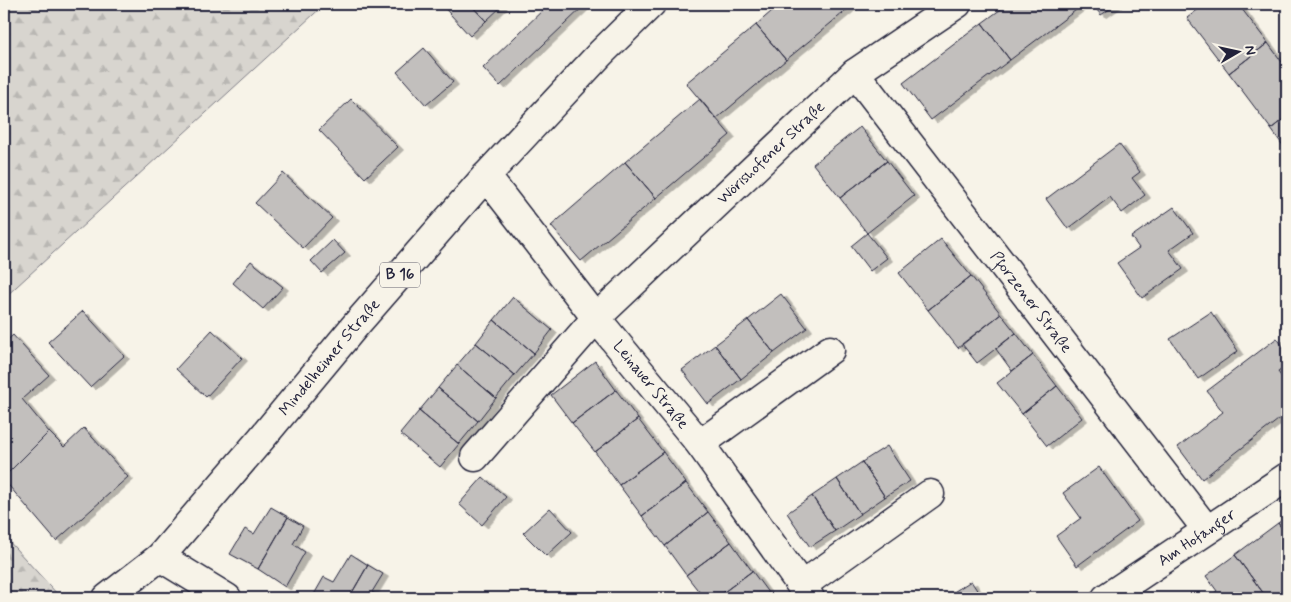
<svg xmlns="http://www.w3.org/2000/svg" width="1291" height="602" viewBox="0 0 1291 602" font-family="Mynerve,sans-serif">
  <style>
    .forest { fill: url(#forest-firs); stroke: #7d7c85 }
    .building { fill: #c2bfbd; stroke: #22223b; filter: url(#shadow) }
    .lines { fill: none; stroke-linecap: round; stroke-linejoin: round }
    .minor-casing { stroke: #22223b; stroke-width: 31 }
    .major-casing { stroke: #22223b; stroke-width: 31 }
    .minor { stroke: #f7f3e8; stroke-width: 28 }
    .major { stroke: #f7f3e8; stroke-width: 28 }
    .labels { text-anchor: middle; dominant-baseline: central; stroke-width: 4; stroke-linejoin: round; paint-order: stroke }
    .shield { fill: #f7f3e8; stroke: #62616f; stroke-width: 1 }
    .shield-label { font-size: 15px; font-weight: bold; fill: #22223b }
    .street-label { font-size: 16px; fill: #22223b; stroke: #f7f3e8 }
  </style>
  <defs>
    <pattern id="forest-firs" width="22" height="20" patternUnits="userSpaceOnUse" patternTransform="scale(1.25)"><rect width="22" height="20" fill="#d8d5cf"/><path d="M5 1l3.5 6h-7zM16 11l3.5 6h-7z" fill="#b9b7b3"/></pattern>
    <filter id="shadow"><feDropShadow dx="5.5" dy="3" stdDeviation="0" flood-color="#0004"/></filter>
  </defs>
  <rect width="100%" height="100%" fill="#f7f3e8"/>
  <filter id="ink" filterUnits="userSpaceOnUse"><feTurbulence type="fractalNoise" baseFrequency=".02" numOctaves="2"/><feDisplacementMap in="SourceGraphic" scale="10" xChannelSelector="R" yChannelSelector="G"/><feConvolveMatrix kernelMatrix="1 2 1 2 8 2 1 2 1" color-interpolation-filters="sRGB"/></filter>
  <g filter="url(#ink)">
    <path class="forest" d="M 4,4 L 325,4 L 4,298 Z
      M 4,536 L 60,597 L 58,598 L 4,598 Z"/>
    <path class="building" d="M 441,4 L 470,4 L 486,21 L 470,36 Z
      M 470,4 L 500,4 L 502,6 L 486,21 Z
      M 549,4 L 586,4 L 500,86 L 483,68 Z
      M 780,4 L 854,4 L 786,60 L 756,25 Z
      M 1008,4 L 1084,4 L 1010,60 L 982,23 Z
      M 1092,4 L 1117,4 L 1101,15 Z
      M 1205,4 L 1238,4 L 1268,43 L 1229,73 L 1187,18 Z
      M 982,23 L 1010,60 L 931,120 L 903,83 Z
      M 756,25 L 786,60 L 716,119 L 686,83 Z
      M 1268,43 L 1287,69 L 1287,116 L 1271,129 L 1229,73 Z
      M 424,48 L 453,82 L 426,105 L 397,72 Z
      M 351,99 L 398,147 L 365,178 L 319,130 Z
      M 700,99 L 730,135 L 656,198 L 625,162 Z
      M 1287,116 L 1287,151 L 1271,129 Z
      M 860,127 L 887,161 L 840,198 L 813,164 Z
      M 1119,144 L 1140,172 L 1132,178 L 1145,195 L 1122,213 L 1110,197 L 1068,229 L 1046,199 Z
      M 887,161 L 914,196 L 867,233 L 840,198 Z
      M 625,162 L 656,198 L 581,261 L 551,226 Z
      M 283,173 L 332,218 L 303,248 L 255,203 Z
      M 1174,207 L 1193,233 L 1169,250 L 1183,269 L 1142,298 L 1117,263 L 1139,248 L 1131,237 Z
      M 867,233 L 887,258 L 870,271 L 851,246 Z
      M 941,239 L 971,276 L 928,310 L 899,273 Z
      M 333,240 L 345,253 L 322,273 L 311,261 Z
      M 251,261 L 283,287 L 263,309 L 233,283 Z
      M 971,276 L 1001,314 L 958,348 L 928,310 Z
      M 781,294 L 807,328 L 774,353 L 748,320 Z
      M 513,297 L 552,330 L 534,353 L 494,320 Z
      M 83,311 L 124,356 L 90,387 L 48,342 Z
      M 1211,312 L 1238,351 L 1198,379 L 1170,339 Z
      M 1001,314 L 1016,333 L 977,363 L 962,344 Z
      M 494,320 L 534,353 L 515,375 L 476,343 Z
      M 748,320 L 774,353 L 741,379 L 715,345 Z
      M 212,330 L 242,358 L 206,397 L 176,369 Z
      M 1016,333 L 1033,355 L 1012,371 L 996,349 Z
      M 13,335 L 49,375 L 22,399 L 49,432 L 4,477 L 4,343 Z
      M 1277,338 L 1287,352 L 1287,366 L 1278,372 L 1287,384 L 1287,413 L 1202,479 L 1178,447 L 1223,412 L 1207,391 Z
      M 476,343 L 515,375 L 496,398 L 457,365 Z
      M 715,345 L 741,379 L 708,404 L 682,370 Z
      M 1033,355 L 1057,386 L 1022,414 L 997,383 Z
      M 595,361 L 616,390 L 572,423 L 551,395 Z
      M 457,365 L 496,398 L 478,421 L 438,388 Z
      M 1057,386 L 1082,418 L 1047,446 L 1022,414 Z
      M 438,388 L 478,421 L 459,444 L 419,411 Z
      M 616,390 L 638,419 L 595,452 L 572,423 Z
      M 419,411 L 459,444 L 440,467 L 400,434 Z
      M 638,419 L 663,452 L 619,485 L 595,452 Z
      M 84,428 L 128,477 L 56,541 L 4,480 L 4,477 L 49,432 L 64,447 Z
      M 887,446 L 910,481 L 885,497 L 862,462 Z
      M 663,452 L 686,483 L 642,516 L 619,485 Z
      M 862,462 L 885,497 L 860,514 L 837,479 Z
      M 1099,467 L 1138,521 L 1077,566 L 1056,536 L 1081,518 L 1063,493 Z
      M 483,477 L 506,497 L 482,525 L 459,504 Z
      M 837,479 L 860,514 L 835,531 L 812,496 Z
      M 686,483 L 708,512 L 665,546 L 642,516 Z
      M 812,496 L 835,531 L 810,547 L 787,513 Z
      M 271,507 L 288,517 L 258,569 L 230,554 L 245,529 L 254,534 Z
      M 550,508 L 572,532 L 546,556 L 523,533 Z
      M 708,512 L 731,542 L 686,575 L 665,546 Z
      M 288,517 L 303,526 L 293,544 L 305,552 L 285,587 L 258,569 Z
      M 1287,517 L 1287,535 L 1278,523 Z
      M 1278,523 L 1287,535 L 1287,598 L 1267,598 L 1235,555 Z
      M 731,542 L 752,571 L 716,598 L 704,598 L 686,575 Z
      M 351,554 L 368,565 L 349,598 L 312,598 L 324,577 L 334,582 Z
      M 1235,555 L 1267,598 L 1207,598 L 1217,591 L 1206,576 Z
      M 368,565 L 383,574 L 372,592 L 382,598 L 349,598 Z
      M 752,571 L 772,598 L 716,598 Z
      M 971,581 L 982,598 L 951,598 L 949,595 Z"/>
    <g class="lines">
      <g class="minor-casing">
        <g id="minor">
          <path id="s1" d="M 855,73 L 1207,530"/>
          <path id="s2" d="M 486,176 L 596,318 L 700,444 L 810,598"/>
          <path d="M 700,444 L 830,350"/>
          <path id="s3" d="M 475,457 L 596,318 L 855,73 L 957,4"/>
          <path d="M 160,557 L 227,598"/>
          <path d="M 801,586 L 930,494"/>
          <path id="s4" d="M 1106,598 L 1287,477"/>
        </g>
      </g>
      <g class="major-casing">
        <g id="major">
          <path id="s5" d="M 107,598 L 160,557 L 261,439 L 354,327 L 486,176 L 601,53 L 651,4"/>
        </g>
      </g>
      <use href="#minor" class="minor"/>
      <use href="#major" class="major"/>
    </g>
  </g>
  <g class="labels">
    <rect class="shield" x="380" y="262.5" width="40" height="25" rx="4"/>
    <g class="shield-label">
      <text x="400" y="275">B 16</text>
    </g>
    <g class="street-label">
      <text stroke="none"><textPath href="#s3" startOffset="425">Wörishofener Straße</textPath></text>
      <text stroke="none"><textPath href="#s1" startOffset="289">Pforzener Straße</textPath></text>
      <text stroke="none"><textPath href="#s5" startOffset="329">Mindelheimer Straße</textPath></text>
      <text stroke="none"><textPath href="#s2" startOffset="266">Leinauer Straße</textPath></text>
      <text stroke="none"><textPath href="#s4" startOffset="109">Am Hofanger</textPath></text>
    </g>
  </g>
  <rect width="1291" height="602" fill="none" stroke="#f7f3e8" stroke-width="20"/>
  <rect x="10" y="10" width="1271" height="582" fill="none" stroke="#22223b" stroke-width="2" filter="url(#ink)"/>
  <g transform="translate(1238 52) rotate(81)" stroke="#f7f3e8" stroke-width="4" paint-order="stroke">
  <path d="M0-4L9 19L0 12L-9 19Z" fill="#22223b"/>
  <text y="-8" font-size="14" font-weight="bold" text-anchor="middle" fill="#22223b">N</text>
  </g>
</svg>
